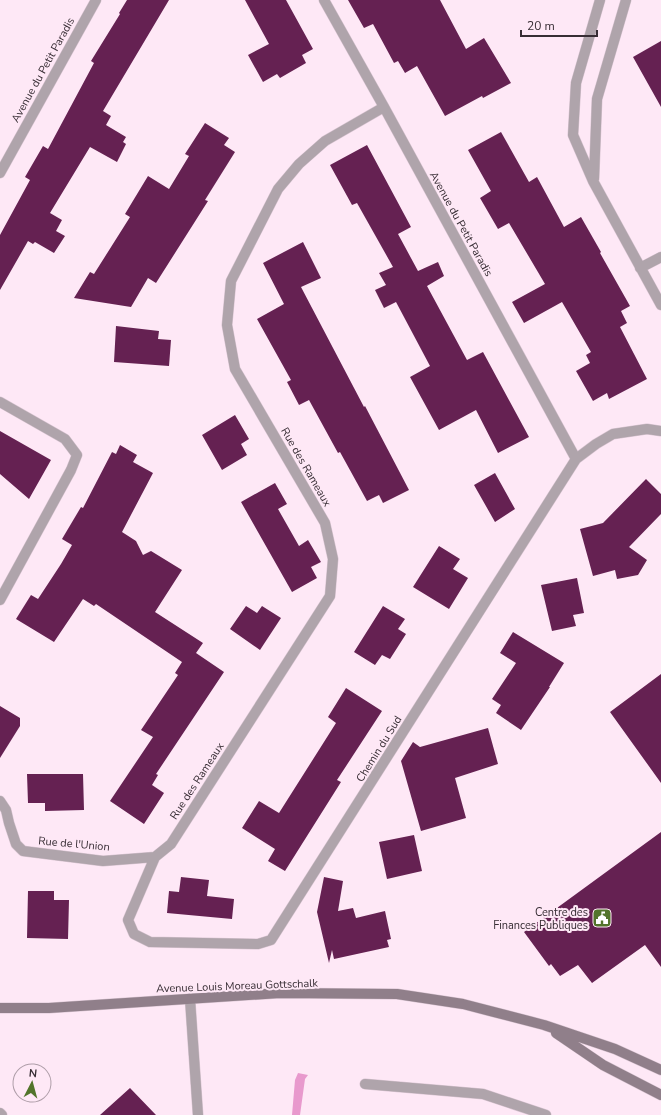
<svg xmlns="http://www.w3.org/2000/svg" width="661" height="1115" viewBox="0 0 661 1115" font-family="'Nunito Sans',sans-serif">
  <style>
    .water { fill: #e899cd }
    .building { fill: #652152 }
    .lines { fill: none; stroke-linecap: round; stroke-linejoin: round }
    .service-casing { stroke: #dac6d3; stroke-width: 11 }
    .minor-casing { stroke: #dac6d3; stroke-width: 11 }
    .secondary-casing { stroke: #dac6d3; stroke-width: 11 }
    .service { stroke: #afa4ab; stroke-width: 10 }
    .minor { stroke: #afa4ab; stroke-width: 10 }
    .secondary { stroke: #907f8a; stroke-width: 10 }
    .labels { text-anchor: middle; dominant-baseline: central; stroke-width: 4; stroke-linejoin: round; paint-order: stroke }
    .street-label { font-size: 11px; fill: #372d34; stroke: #fee8f6 }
    .poi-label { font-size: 11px; fill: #372d34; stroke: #fee8f6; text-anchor: end }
  </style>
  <rect width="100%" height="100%" fill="#fee8f6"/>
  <path class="water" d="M 298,1073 L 308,1075 L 305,1079 L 300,1115 L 292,1115 L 295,1080 Z"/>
  <path class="building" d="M 127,0 L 169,0 L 103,111 L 111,116 L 106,125 L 126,137 L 123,142 L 126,144 L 117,162 L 90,147 L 50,213 L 62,220 L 56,231 L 65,236 L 54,253 L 35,242 L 33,244 L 28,241 L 0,290 L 0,235 L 30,180 L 25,177 L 43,146 L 48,149 L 94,63 L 91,61 L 120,14 L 119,13 Z
    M 245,0 L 286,0 L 313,49 L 302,55 L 306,63 L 280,78 L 277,74 L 263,82 L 248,55 L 269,44 Z
    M 348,0 L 440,0 L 466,49 L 484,38 L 511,83 L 483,98 L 482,96 L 445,116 L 417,66 L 405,73 L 398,61 L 394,63 L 373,24 L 364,28 Z
    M 661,41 L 661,107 L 633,57 Z
    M 205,123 L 229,138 L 224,145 L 235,152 L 205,200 L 208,201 L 156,283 L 148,278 L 131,307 L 74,298 L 90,272 L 94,274 L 130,217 L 125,214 L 148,176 L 169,189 L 189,156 L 185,154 Z
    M 501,132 L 529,182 L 537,177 L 564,227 L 581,217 L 601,252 L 600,253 L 630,306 L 621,311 L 627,323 L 620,327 L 647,379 L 609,399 L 607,393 L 593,401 L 576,371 L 590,363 L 586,355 L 591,352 L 562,302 L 524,323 L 512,302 L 545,284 L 509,223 L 498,229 L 480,198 L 491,191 L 468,150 Z
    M 367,145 L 411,227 L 398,234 L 418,271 L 438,262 L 444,276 L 427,286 L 467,360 L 483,352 L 529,437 L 498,453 L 476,410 L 439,430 L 410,377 L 430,366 L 396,302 L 384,308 L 375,290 L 386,285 L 379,273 L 393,267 L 357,203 L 352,205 L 330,165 Z
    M 303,242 L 321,278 L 301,287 L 364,407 L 365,406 L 409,490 L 383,503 L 379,495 L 367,501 L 340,452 L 338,453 L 309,400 L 299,405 L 287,382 L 291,380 L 257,319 L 284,304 L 263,263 Z
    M 116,326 L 159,331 L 158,339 L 171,340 L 169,366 L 114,362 Z
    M 235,415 L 249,439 L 241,444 L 247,455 L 222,470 L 202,435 Z
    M 0,431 L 51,460 L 29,499 L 0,474 Z
    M 120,445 L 137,455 L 133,462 L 153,473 L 122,532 L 136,541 L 143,555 L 151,551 L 182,570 L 155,612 L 203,643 L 196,653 L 224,672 L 156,774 L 158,775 L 152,785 L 164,793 L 144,824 L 110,801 L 153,737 L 141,730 L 178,675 L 175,673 L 182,662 L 96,604 L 94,606 L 83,599 L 54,642 L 16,619 L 31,595 L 38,599 L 61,564 L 72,545 L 62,539 L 81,507 L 83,508 L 112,452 L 116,454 Z
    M 495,473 L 515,509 L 495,522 L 474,485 Z
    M 646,479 L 661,494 L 661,514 L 629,547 L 647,560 L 638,575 L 617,579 L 615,570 L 593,576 L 580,529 L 603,523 Z
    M 275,483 L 287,504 L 278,509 L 299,546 L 308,540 L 321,562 L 311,567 L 317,578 L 292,592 L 241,502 Z
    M 439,546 L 460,559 L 453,569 L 468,578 L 449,609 L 413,587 Z
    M 577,578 L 584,613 L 573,615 L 576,626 L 552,631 L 541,585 Z
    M 246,606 L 257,613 L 262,606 L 281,618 L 260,650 L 230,629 Z
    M 383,606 L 405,619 L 398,629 L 406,634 L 390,659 L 382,655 L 375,665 L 354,652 Z
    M 513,632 L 564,663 L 549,687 L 550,687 L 521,730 L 496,713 L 501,705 L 492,699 L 516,663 L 500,653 Z
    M 661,674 L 661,783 L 610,712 Z
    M 346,688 L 382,711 L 337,780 L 341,782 L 285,871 L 268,861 L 275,849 L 242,828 L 259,801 L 279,813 L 336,723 L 328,717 Z
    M 0,706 L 20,718 L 20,726 L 0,758 Z
    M 488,728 L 498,764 L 455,778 L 466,818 L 421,831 L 401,761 L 413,742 L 420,747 Z
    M 27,774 L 83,774 L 84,810 L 45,811 L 45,803 L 28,803 Z
    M 661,832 L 661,967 L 645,945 L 592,983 L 578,965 L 560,976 L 551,964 L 549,966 L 524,932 Z
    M 414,835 L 422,871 L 387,879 L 379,842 Z
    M 181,877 L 209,880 L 207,896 L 234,899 L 232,919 L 167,913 L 169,891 L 179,892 Z
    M 324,877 L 343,881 L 338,911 L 353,908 L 356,918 L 385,911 L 391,939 L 387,940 L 389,947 L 334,959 L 332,950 L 329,963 L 317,912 Z
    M 28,891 L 54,891 L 54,900 L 69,900 L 68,939 L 27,938 Z
    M 130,1088 L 156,1115 L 100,1115 Z"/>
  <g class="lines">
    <g class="service-casing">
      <path id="service" d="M 190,999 L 198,1115"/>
    </g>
    <g class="minor-casing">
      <path id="minor" d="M 324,0 L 384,107 L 576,459
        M 600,0 L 576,83 L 573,135 L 593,181 L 661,305
        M 384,107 L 325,141 L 299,164 L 278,189 L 231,281 L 227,325 L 235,369 L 325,523 L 333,559 L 330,596 L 171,844 L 155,857 L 128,920 L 134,934 L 150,942 L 258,944 L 271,940 L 576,459 L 596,444 L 613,434 L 647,429 L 661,431
        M 0,173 L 96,0
        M 594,179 L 597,99 L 626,0
        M 640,268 L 661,257
        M 0,402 L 65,439 L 77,455 L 71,470 L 0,600
        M 0,801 L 6,810 L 9,823 L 16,844 L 23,851 L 103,861 L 155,857
        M 365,1084 L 483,1094 L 546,1115
        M 0,1113 L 2,1115"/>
    </g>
    <g class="secondary-casing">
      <path id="secondary" d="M 0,1008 L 49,1008 L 280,993 L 397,994 L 463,1004 L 544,1025 L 615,1049 L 661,1070
        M 556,1033 L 603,1065 L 661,1095"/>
    </g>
    <use href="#service" class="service"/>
    <use href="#minor" class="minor"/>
    <use href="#secondary" class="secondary"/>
  </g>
  <defs>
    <g id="civic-square" transform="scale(1)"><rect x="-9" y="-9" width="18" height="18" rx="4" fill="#52742b" stroke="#fee8f6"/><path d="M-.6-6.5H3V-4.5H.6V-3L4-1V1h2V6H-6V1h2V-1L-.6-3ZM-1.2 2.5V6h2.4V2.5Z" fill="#fff"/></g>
  </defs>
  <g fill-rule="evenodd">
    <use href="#civic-square" x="602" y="918"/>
  </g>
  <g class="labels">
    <g class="street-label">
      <text transform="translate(43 70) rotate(-61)">Avenue du Petit Paradis</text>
      <text transform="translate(461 224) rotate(61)">Avenue du Petit Paradis</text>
      <text transform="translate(306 467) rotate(60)">Rue des Rameaux</text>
      <text transform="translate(379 749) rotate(-58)">Chemin du Sud</text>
      <text transform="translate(197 781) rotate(-57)">Rue des Rameaux</text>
      <text transform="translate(74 844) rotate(5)">Rue de l'Union</text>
      <text transform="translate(237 986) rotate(-2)">Avenue Louis Moreau Gottschalk</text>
    </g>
    <g class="poi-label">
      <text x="588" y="912">Centre des<tspan x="588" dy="13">Finances Publiques</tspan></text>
    </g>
  </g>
  <g transform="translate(32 1083) rotate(6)"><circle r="19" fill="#fee8f6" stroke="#ae9da8"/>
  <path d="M0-3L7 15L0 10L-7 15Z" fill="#52742b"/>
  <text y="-6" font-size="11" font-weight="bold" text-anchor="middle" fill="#372d34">N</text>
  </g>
  <path d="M521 30v6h76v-6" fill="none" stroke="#372d34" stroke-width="2"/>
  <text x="527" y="30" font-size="12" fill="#372d34" stroke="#fee8f6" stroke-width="3" paint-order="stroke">20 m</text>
</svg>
